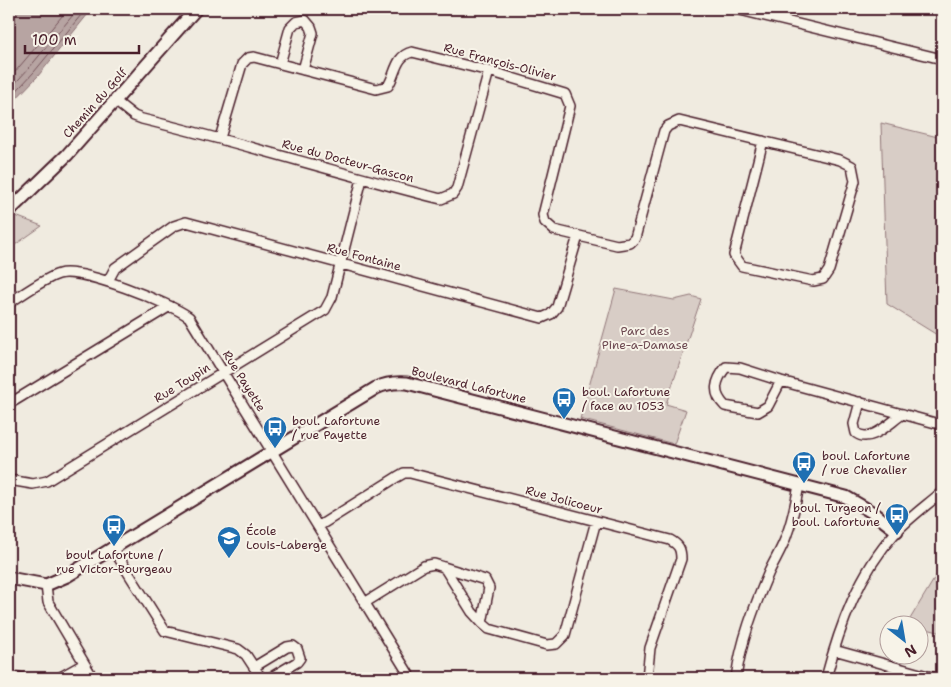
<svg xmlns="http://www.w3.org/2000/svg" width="951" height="687" viewBox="0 0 951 687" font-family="'Shantell Sans',sans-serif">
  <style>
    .green { fill: #d8cdc6; stroke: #917678 }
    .water { fill: #b7a4a2; stroke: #8b6f72 }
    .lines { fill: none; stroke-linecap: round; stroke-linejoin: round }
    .shore { stroke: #76545b; stroke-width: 1 }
    .minor-casing { stroke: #4a1f2b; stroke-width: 12 }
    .tertiary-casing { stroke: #4a1f2b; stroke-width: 15 }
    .minor { stroke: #f7f3e8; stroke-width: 9 }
    .tertiary { stroke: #f7f3e8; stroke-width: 11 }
    .labels { text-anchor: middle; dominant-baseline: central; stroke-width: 4; stroke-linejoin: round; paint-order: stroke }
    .street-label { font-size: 12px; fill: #4a1f2b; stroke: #f7f3e8 }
    .park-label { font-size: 12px; fill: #6e4a52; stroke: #f7f3e8 }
    .poi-label { font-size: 12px; fill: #4a1f2b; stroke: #f7f3e8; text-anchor: start }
  </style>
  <rect width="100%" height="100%" fill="#f0ebe0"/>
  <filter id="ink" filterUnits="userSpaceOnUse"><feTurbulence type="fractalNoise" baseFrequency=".02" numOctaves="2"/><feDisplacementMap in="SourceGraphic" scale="10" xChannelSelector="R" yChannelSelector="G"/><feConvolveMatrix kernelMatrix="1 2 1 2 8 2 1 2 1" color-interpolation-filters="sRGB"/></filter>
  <g filter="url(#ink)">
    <path class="green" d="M 881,123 L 942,138 L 942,338 L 887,304 Z
      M 13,215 L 42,226 L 9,249 L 9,219 Z
      M 616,289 L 674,300 L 691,296 L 701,299 L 666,404 L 686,410 L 674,444 L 580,419 Z
      M 942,566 L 942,633 L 919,627 L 918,624 L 907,624 Z"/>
    <path class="water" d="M 9,9 L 92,9 L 38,76 L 9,106 Z"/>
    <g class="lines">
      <path class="shore" d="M 9,79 L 68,9
        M 9,90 L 29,68 L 78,9
        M 9,99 L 34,72 L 86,9"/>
      <g class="minor-casing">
        <path id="minor" d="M 736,9 L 942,59
          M 280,64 L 290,28 L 296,22 L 305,20 L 311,27 L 313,33 L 303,70
          M 115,101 L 134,116 L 142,119 C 242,143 341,174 441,199 L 453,194 L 457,188 L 489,71
          M 220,138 L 242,64 L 248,58 L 254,57 L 376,89 L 388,86 C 396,74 395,56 412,52 L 489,71 L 565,94 L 570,106 L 543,215 L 545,222 L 554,230 L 617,245 L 630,243 L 635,238 L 664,131 L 668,126 L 679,121 L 840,160 L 852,166 L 855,181 L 829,270 L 823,279 L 813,281 L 742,266 L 734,255 L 763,141
          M 108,281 L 115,268 L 174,226 L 186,222 L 542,318 L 551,314 L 557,307 L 578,236
          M 9,303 C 22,295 45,278 59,274 C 81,267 170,303 189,317 L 411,678
          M 781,381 L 768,406 L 758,412 L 725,406 C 712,393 715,381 726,367 L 740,368 L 781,381 L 939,424 L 942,426
          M 860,402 L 854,424 L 856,433 C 871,444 890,422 903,414
          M 9,404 L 170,306
          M 9,480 L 33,484 L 47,481 L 325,310 L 332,297 L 362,179
          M 319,526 L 397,477 L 404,473 L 410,473 L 670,540 C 679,545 681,549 681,559 L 650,648 L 647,678
          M 112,547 L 165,631 L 238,649 L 246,655 L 261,678
          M 444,567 L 472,612 L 482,623
          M 46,585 L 48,602 L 93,678
          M 366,602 L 424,566 L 434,564 L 485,580 L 489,588 L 482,623 L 489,629 L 547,645 L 556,644 L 565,635 L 596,521
          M 834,650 L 935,678
          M 254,667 L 287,647 L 293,646 L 297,649 L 300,658 L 297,662 L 270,678
          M 9,675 L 22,678
          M 59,678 L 84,664
          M 736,678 C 741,641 754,607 769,572 C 775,559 783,547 787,534 C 793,518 796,502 799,485
          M 826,678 C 840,625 859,573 896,532 C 910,517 927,505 942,492"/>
      </g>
      <g class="tertiary-casing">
        <path id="tertiary" d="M 9,211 L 67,155 L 196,9
          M 9,578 L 46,585 L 67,576 L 376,388 C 386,383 396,382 407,383 L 846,497 L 875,514 L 897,531"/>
      </g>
      <use href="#minor" class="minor"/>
      <use href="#tertiary" class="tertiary"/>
    </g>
  </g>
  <defs>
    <g id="bus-pin" transform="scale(1.25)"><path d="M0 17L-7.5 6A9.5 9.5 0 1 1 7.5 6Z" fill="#1f6fb2" stroke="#f7f3e8"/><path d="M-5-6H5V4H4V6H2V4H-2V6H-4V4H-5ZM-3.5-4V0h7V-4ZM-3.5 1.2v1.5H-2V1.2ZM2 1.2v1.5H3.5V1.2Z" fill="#fff"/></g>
    <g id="school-pin" transform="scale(1.25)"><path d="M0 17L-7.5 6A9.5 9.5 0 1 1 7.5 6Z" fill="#1f6fb2" stroke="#f7f3e8"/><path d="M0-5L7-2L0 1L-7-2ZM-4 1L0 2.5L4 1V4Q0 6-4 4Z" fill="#fff"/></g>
  </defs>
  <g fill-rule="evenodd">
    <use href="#bus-pin" x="564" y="399"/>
    <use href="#bus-pin" x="275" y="428"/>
    <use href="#bus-pin" x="804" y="463"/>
    <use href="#bus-pin" x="897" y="515"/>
    <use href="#bus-pin" x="114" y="526"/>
    <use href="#school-pin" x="229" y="538"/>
  </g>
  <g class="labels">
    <g class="street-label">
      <text transform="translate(500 62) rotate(15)">Rue François-Olivier</text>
      <text transform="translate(95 103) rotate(-48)">Chemin du Golf</text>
      <text transform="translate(348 161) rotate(15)">Rue du Docteur-Gascon</text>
      <text transform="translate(364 257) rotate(15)">Rue Fontaine</text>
      <text transform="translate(244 381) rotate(58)">Rue Payette</text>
      <text transform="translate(182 383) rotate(-32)">Rue Toupin</text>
      <text transform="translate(469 385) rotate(14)">Boulevard Lafortune</text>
      <text transform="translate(564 500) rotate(15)">Rue Jolicoeur</text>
    </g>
    <g class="park-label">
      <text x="645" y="331">Parc des<tspan x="645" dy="14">Pine-a-Damase</tspan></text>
    </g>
    <g class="poi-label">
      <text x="582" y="392">boul. Lafortune<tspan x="582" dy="14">/ face au 1053</tspan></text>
      <text x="292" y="421">boul. Lafortune<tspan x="292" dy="14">/ rue Payette</tspan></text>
      <text x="822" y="456">boul. Lafortune<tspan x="822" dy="14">/ rue Chevalier</tspan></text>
      <text x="880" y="508" text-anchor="end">boul. Turgeon /<tspan x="880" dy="14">boul. Lafortune</tspan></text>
      <text x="246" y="531">École<tspan x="246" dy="14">Louis-Laberge</tspan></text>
      <text x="114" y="555" text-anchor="middle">boul. Lafortune /<tspan x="114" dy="14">rue Victor-Bourgeau</tspan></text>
    </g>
  </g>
  <rect width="951" height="687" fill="none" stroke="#f7f3e8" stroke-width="30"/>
  <rect x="15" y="15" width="921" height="657" fill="none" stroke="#4a1f2b" stroke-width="2" filter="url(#ink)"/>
  <g transform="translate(904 640) rotate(149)"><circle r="24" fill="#f7f3e8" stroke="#b29e9c"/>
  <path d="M0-4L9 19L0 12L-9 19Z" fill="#1f6fb2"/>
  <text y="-8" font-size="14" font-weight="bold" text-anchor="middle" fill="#4a1f2b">N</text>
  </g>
  <path d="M25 45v8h114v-8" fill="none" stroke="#4a1f2b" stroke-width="2.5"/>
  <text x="32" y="45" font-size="15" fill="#4a1f2b" stroke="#f7f3e8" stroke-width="4" paint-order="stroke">100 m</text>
</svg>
